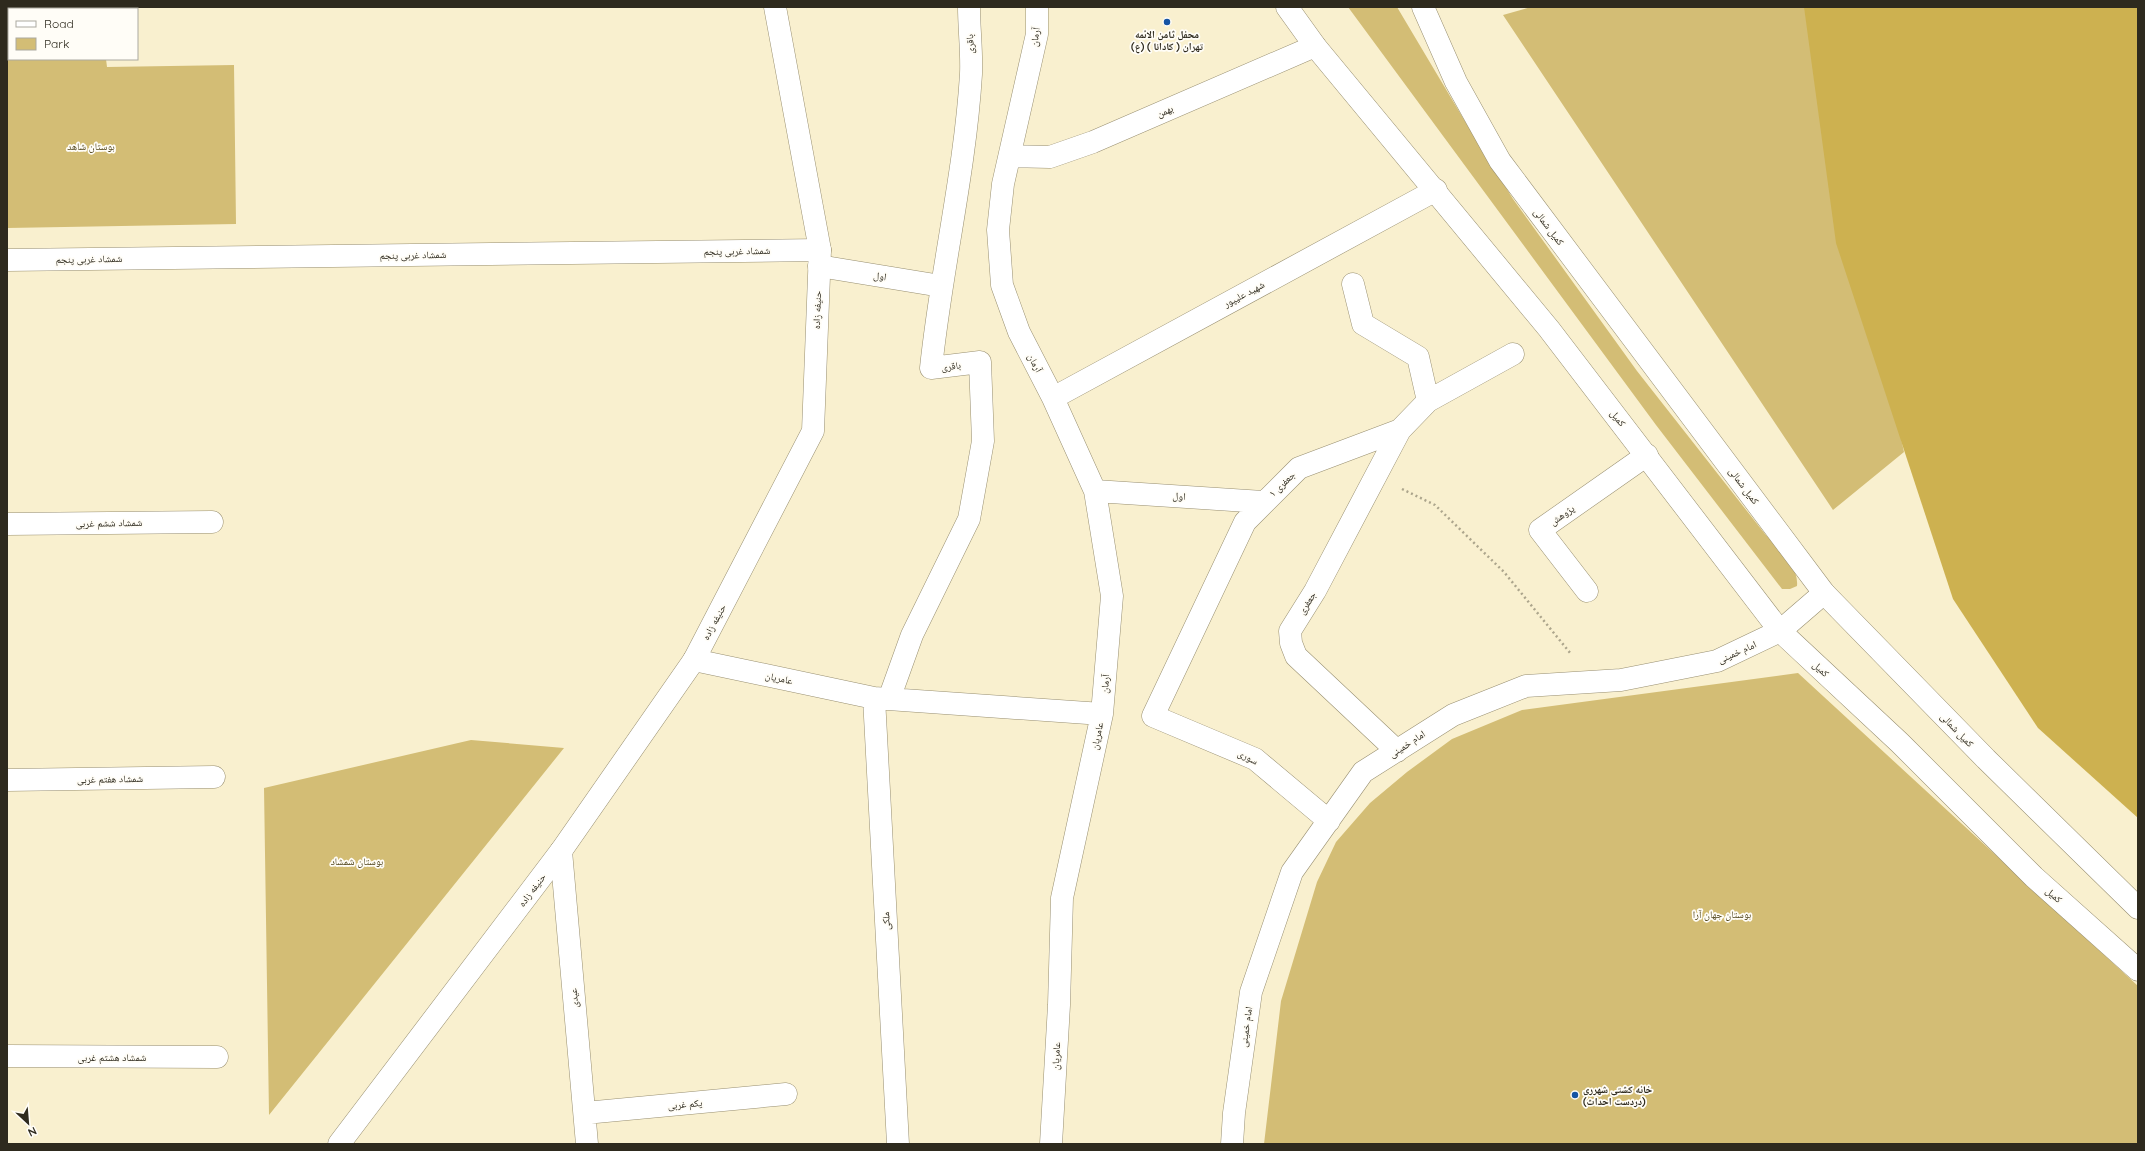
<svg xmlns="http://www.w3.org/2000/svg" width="2145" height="1151" viewBox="0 0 2145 1151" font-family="Quicksand,'Noto Naskh Arabic',sans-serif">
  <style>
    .green { fill: #d3bd75 }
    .forest { fill: #cdb150 }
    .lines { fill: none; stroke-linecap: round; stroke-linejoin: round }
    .minor-casing { stroke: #988f71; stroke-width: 23 }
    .major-casing { stroke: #988f71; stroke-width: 23 }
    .path { stroke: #aca58c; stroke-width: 2.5; stroke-dasharray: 2 3; stroke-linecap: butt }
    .minor { stroke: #fff; stroke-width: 22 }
    .major { stroke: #fff; stroke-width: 22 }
    .poi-dot { fill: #1554a4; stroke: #fffdf7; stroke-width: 1.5 }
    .labels { text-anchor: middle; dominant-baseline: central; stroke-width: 3.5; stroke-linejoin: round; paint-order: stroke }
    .poi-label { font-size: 10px; font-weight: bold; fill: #2e2a1e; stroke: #fffdf7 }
    .street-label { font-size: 10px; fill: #2e2a1e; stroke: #fffdf7 }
    .park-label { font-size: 10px; fill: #50441b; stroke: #fffdf7 }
  </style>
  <rect width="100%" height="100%" fill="#f9f0cf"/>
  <path class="green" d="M 1348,7 L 1397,7 L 1463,118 L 1513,199 L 1637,371 L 1765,534 C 1778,548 1799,566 1797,586 L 1790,589 L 1782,589 L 1656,425 Z
    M 1531,7 L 1805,7 L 1904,452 L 1833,510 L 1503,15 Z
    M 7,31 L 9,31 L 9,59 L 106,59 L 107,67 L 234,65 L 236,224 L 7,228 Z
    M 1798,673 L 2138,986 L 2138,1144 L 1264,1144 L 1281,1001 L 1317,882 L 1336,842 L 1370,803 L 1407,772 L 1452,739 L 1522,710 Z
    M 471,740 L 564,748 L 269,1115 L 264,788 Z"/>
  <path class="forest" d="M 1804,7 L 2138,7 L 2138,818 L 2038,728 L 1953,599 L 1836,243 Z"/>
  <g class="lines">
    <g class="minor-casing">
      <path id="minor" d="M 1037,7 L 1037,34 L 1003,184 L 998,230 L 1002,285 L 1019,332 L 1053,398 L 1095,491 L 1112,596 L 1102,714 L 1062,898 L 1059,1005 L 1051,1144
        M 1010,156 L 1050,157 L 1093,142 L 1315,46
        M 7,260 L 820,250
        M 819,266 L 941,286
        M 1353,284 L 1363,324 L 1418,357 L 1428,401
        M 1053,398 L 1436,190
        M 1095,491 L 1263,502
        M 7,524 L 212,522
        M 1587,591 L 1540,530 L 1647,455
        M 694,660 L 874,698 L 1102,714
        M 874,698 L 898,1144
        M 889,699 L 912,635 L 969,519 L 983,441 L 980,362 L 931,368 C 941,270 965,173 971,74 C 972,52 969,29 969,7
        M 1397,751 L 1296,656 L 1291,643 L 1290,631 L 1315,591 L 1400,430
        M 7,780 L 214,777
        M 1329,821 L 1255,759 L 1153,716 L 1245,522 L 1299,468 L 1400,430 L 1428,401 L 1513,354
        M 561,851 L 587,1144
        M 7,1056 L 217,1057
        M 585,1113 L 786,1094
        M 1232,1144 L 1234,1113 L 1251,992 L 1292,872 L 1363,772 L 1453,715 L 1526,686 L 1621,680 L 1717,661 L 1780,631 L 1824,593"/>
    </g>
    <g class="major-casing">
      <path id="major" d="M 1287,7 L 1315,46 L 1549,329 L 1780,631 L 1900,743 L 2034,877 L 2138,970
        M 1423,7 L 1456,82 L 1500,161 L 1824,593 L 1986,759 L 2138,908
        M 339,1144 L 561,851 L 694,660 L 813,431 L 820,250 L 775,7"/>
    </g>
    <path class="path" d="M 1402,489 L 1435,505 L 1504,572 L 1571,654"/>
    <use href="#minor" class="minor"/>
    <use href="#major" class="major"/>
  </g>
  <g class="poi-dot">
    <circle cx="1167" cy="22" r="4"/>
    <circle cx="1575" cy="1095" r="4"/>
  </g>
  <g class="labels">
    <g class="poi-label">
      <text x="1167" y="34">محفل ثامن الائمه<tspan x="1167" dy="12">(ع) تهران ( کادانا )</tspan></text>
      <text x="1583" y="1089" text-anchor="start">خانه کشتی شهرری<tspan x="1583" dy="12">(دردست احداث)</tspan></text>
    </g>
    <g class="street-label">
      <text transform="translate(1035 37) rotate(-82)">آرمان</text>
      <text transform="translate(970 44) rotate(-92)">باقری</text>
      <text transform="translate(1165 111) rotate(-24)">بهمن</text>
      <text transform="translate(1549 227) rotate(53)">کمیل شمالی</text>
      <text transform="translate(737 251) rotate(-1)">شمشاد غربی پنجم</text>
      <text transform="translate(413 255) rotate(-1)">شمشاد غربی پنجم</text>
      <text transform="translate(89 259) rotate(-1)">شمشاد غربی پنجم</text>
      <text transform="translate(880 276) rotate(9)">اول</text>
      <text transform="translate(1244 294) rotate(-28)">شهید علیپور</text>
      <text transform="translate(817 310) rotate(-88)">حنیفه زاده</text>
      <text transform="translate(1035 363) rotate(63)">آرمان</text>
      <text transform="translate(951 366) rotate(-7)">باقری</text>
      <text transform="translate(1618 418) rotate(52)">کمیل</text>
      <text transform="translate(1282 484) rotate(-44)">جعفری ۱</text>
      <text transform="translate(1744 486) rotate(53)">کمیل شمالی</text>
      <text transform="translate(1179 496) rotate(4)">اول</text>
      <text transform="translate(1562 515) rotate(-35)">پژوهش</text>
      <text transform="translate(109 523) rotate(-1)">شمشاد ششم غربی</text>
      <text transform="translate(1307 603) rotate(-58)">جعفری</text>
      <text transform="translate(714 622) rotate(-62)">حنیفه زاده</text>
      <text transform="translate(1737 652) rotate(-24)">امام خمینی</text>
      <text transform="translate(1821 669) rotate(43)">کمیل</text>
      <text transform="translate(779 678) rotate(12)">عامریان</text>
      <text transform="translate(1105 684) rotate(-85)">آرمان</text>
      <text transform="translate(1957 730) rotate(46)">کمیل شمالی</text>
      <text transform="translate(1097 736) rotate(-78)">عامریان</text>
      <text transform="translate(1407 744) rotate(-33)">امام خمینی</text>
      <text transform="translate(1248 757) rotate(27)">سوری</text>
      <text transform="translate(110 779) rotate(-1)">شمشاد هفتم غربی</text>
      <text transform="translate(532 890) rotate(-53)">حنیفه زاده</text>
      <text transform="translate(2054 895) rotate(42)">کمیل</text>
      <text transform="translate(886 921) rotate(-93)">ملکی</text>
      <text transform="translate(574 998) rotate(-95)">عیدی</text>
      <text transform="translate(1246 1027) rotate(-82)">امام خمینی</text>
      <text transform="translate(1056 1056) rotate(-87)">عامریان</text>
      <text x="112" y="1057">شمشاد هشتم غربی</text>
      <text transform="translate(685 1104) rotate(-5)">یکم غربی</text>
    </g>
    <g class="park-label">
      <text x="91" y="146">بوستان شاهد</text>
      <text x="357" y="861">بوستان شمشاد</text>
      <text x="1722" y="914">بوستان جهان آرا</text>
    </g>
  </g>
  <rect width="2145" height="1151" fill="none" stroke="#2e2a1e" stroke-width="16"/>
  <rect x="8" y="8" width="130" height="52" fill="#fffdf7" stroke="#aba9a0"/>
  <rect x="16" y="21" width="20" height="6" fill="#ffffff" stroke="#aba9a0"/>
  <text x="44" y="28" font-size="12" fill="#2e2a1e">Road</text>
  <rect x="16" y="38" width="20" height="12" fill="#d3bd75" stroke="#aba9a0"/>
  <text x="44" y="48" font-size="12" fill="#2e2a1e">Park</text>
  <g transform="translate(28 1123) rotate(154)" stroke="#fffdf7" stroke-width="3" paint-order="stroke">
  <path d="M0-3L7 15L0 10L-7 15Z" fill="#2e2a1e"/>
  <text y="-6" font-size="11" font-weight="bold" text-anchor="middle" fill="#2e2a1e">N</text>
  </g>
</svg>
